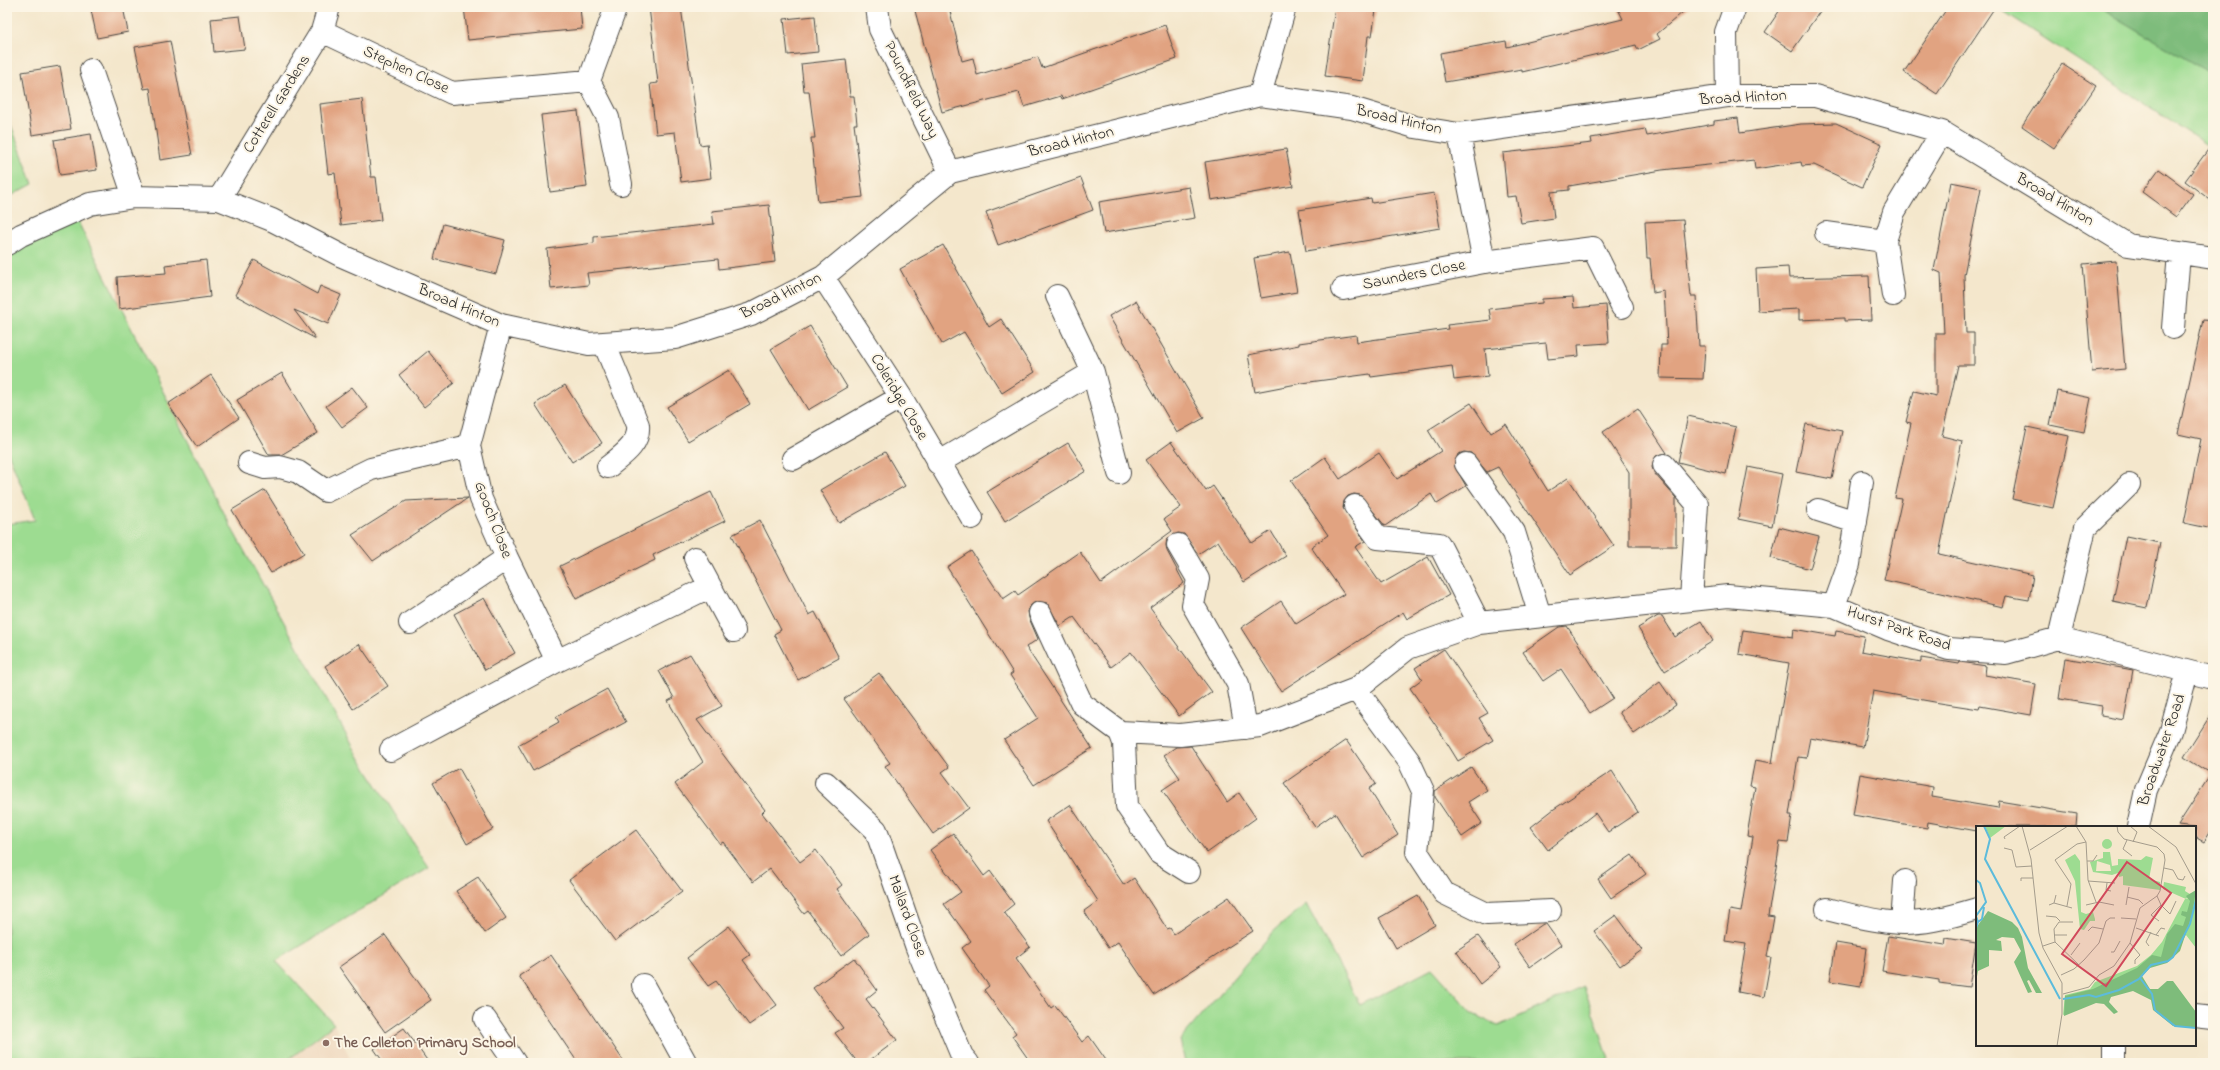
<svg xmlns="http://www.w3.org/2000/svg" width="2220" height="1070" viewBox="0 0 2220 1070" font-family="'Indie Flower',sans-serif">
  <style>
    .built { fill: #eed6bb }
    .green { fill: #9ddc91; stroke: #64845e }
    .forest { fill: #7ebc7b; stroke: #547453 }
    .building { fill: #e1a381 }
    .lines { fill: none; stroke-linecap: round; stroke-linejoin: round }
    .minor-casing { stroke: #494743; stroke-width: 24 }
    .minor { stroke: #fff; stroke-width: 22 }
    .education-dot { fill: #8d6e63; stroke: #fcf5e5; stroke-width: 1.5 }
    .labels { text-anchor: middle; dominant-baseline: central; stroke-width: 4; stroke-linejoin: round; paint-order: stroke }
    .street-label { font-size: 16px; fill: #2b2b2b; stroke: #fcf5e5 }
    .education-label { font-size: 16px; font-weight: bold; fill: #785e54; stroke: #fcf5e5; text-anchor: start }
    .inset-river { fill: none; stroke: #5cbbdb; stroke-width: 2 }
    .inset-road { fill: none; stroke: #a49c8c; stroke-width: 1 }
    .view { fill: #d1495b; fill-opacity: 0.15; stroke: #d1495b; stroke-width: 2 }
    .inset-edge { fill: none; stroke: #2b2b2b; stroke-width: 2 }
  </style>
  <rect width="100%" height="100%" fill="#fcf5e5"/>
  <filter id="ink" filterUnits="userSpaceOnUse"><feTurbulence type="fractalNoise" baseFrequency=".025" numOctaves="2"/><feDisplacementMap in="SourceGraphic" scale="8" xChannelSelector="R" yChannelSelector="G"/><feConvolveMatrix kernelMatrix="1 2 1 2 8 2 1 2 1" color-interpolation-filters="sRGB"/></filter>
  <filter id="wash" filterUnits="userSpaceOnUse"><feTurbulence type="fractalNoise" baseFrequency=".012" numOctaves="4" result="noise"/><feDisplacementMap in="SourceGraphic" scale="16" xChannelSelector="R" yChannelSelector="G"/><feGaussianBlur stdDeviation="0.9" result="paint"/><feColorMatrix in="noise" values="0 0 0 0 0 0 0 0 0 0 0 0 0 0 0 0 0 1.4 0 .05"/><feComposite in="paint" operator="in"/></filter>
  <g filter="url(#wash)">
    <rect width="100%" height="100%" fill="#f4e7cc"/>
    <path class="built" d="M 334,1024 L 352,1063 L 284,1063 Z"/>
    <path class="green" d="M 1997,7 L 2213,7 L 2213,149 Z
      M 7,114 L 33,184 L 7,198 Z
      M 74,214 L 231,527 L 360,759 L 429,868 L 276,961 L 334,1024 L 284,1063 L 7,1063 L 7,524 L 35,520 L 7,450 L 7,258 Z
      M 1306,904 L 1360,1005 L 1432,968 L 1473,1014 L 1498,1026 L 1584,987 L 1609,1059 L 1604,1063 L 1185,1063 L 1180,1040 L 1274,931 Z"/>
    <path class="forest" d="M 2098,7 L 2213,7 L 2213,75 Z"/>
    <g id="blocks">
      <path class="building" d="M 105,7 L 123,7 L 128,32 L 97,38 L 91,10 Z
        M 464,7 L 580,7 L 582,29 L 468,40 Z
        M 649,7 L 681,7 L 700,145 L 707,144 L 711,178 L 681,182 L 675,132 L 656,134 L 650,84 L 658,83 Z
        M 914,7 L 949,7 L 962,61 L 973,58 L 977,75 L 1038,57 L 1042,68 L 1165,25 L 1177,59 L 1062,99 L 1061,96 L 1024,107 L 1019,92 L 942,112 Z
        M 1335,7 L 1376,10 L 1372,36 L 1368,36 L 1363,81 L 1325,76 Z
        M 1617,7 L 1689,7 L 1657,34 L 1660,39 L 1638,50 L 1636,45 L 1522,72 L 1522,69 L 1445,82 L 1440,53 L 1506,41 L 1507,47 L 1623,19 Z
        M 1782,7 L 1823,7 L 1792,51 L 1765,32 Z
        M 1948,7 L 1995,7 L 1937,94 L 1904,72 Z
        M 240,16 L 245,49 L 214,52 L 211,19 Z
        M 815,16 L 818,52 L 788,55 L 784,19 Z
        M 170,41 L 192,155 L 160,160 L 150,88 L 144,89 L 135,47 Z
        M 846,59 L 850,96 L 854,96 L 857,124 L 854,124 L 863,197 L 818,202 L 811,138 L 815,138 L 809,91 L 804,91 L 801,64 Z
        M 2062,64 L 2096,86 L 2054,148 L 2022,126 Z
        M 60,66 L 71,129 L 32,135 L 22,72 Z
        M 362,99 L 371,177 L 376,177 L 381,220 L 341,225 L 335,173 L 328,174 L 320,104 Z
        M 578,111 L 587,187 L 550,192 L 541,115 Z
        M 1738,118 L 1740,133 L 1801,124 L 1836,123 L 1882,144 L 1862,187 L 1814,165 L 1802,166 L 1801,162 L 1755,169 L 1754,160 L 1662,170 L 1569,186 L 1569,190 L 1551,192 L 1554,218 L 1521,223 L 1516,196 L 1507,197 L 1503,153 L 1592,143 L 1591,138 L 1645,129 L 1647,136 L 1714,124 L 1714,121 Z
        M 91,134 L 97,170 L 60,175 L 54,140 Z
        M 2213,143 L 2213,202 L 2185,181 Z
        M 1286,149 L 1293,186 L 1211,200 L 1205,162 Z
        M 2159,169 L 2193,194 L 2176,217 L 2142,192 Z
        M 1081,178 L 1093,210 L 998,245 L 986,212 Z
        M 1951,182 L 1981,188 L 1964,275 L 1966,333 L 1974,333 L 1974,365 L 1958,365 L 1942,436 L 1962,441 L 1939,554 L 2033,575 L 2029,600 L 2006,596 L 2003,607 L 1884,580 L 1902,499 L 1895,498 L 1911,423 L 1906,422 L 1914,391 L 1936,396 L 1936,333 L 1944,333 L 1941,273 L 1934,270 Z
        M 1189,187 L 1195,218 L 1104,233 L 1099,202 Z
        M 1434,193 L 1440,228 L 1306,251 L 1299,210 L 1371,198 L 1372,203 Z
        M 769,205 L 775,262 L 719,269 L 718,259 L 587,273 L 589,285 L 551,289 L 547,249 L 594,243 L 594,237 L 714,224 L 712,211 Z
        M 1683,220 L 1691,296 L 1696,296 L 1699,346 L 1705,346 L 1703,379 L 1660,378 L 1661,345 L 1667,345 L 1664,291 L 1653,293 L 1650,258 L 1647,258 L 1645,222 Z
        M 443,224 L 505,240 L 496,274 L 434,259 Z
        M 943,245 L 989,327 L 1001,319 L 1035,372 L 1002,393 L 964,332 L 942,344 L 900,269 Z
        M 1290,252 L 1297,292 L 1261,298 L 1254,258 Z
        M 206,260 L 210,297 L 119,309 L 117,277 L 166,273 L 165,265 Z
        M 254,260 L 317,294 L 320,286 L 341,295 L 328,324 L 294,310 L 316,339 L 235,295 Z
        M 2116,261 L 2125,369 L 2092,372 L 2083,264 Z
        M 1788,267 L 1789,278 L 1869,276 L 1871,320 L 1844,321 L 1844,318 L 1799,320 L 1799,309 L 1758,311 L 1756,269 Z
        M 1573,297 L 1574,308 L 1606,305 L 1609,343 L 1578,345 L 1579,356 L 1548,359 L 1546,343 L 1485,349 L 1488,376 L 1454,380 L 1452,366 L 1371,377 L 1370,374 L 1302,383 L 1255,392 L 1248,355 L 1299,345 L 1299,343 L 1356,335 L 1357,342 L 1448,329 L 1447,325 L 1491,320 L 1489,309 L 1542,303 L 1542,299 Z
        M 1136,301 L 1204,418 L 1177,433 L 1109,316 Z
        M 2203,320 L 2213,321 L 2213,529 L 2184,523 L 2201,439 L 2178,434 Z
        M 810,326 L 847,387 L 808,410 L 771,349 Z
        M 428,351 L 454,383 L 424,407 L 399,375 Z
        M 729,370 L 750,404 L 688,441 L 667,407 Z
        M 282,373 L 318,433 L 281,455 L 269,455 L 237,400 Z
        M 211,375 L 239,418 L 197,447 L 168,404 Z
        M 565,385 L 602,443 L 572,462 L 535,404 Z
        M 352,387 L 368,408 L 342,427 L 326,406 Z
        M 2057,391 L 2091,398 L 2084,432 L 2050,425 Z
        M 1471,403 L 1491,433 L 1506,424 L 1548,491 L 1568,478 L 1614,546 L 1570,575 L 1498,467 L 1487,472 L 1471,453 L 1464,452 L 1458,454 L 1454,465 L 1466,486 L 1437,504 L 1431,494 L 1385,526 L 1360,495 L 1354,494 L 1348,496 L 1344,501 L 1343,508 L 1365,541 L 1355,547 L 1381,584 L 1428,557 L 1449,595 L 1407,619 L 1403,612 L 1281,691 L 1241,628 L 1281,601 L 1296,624 L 1344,594 L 1311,547 L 1328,535 L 1291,481 L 1325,457 L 1340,479 L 1379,453 L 1397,479 L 1441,451 L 1428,430 Z
        M 1638,409 L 1667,453 L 1656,456 L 1652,467 L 1654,473 L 1676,498 L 1676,546 L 1629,546 L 1629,472 L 1603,432 Z
        M 1688,416 L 1736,427 L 1726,474 L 1678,462 Z
        M 1806,424 L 1842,431 L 1832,479 L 1796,472 Z
        M 2027,427 L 2069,436 L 2053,508 L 2012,499 Z
        M 1171,442 L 1206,491 L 1213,486 L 1252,543 L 1271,531 L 1286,556 L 1244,582 L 1218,541 L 1198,554 L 1184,534 L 1178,533 L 1167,539 L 1166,545 L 1167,551 L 1184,583 L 1150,608 L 1212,692 L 1179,716 L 1131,652 L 1111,667 L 1074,617 L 1060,626 L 1047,603 L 1035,602 L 1030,606 L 1028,611 L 1029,618 L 1038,639 L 1026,647 L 1092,748 L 1034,785 L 1004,740 L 1038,718 L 1010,675 L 1013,673 L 947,567 L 971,551 L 1003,599 L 1015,591 L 1018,595 L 1080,552 L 1101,583 L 1172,531 L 1164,519 L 1181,507 L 1146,460 Z
        M 1068,443 L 1086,471 L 1005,521 L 987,492 Z
        M 885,452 L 905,486 L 839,523 L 820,490 Z
        M 1748,467 L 1782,474 L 1772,526 L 1738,519 Z
        M 265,490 L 304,553 L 271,573 L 232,510 Z
        M 711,492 L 725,521 L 653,555 L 655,560 L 576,599 L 560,566 Z
        M 468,498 L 373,561 L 352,535 L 406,501 Z
        M 760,520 L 809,615 L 815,612 L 839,658 L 798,680 L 774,634 L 781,630 L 732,535 Z
        M 1779,527 L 1819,537 L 1810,569 L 1771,558 Z
        M 2126,536 L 2160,543 L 2147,608 L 2113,601 Z
        M 484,598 L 515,653 L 485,670 L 454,614 Z
        M 1658,616 L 1662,616 L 1675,637 L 1701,621 L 1713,641 L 1665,671 L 1638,628 Z
        M 1567,626 L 1613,698 L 1590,713 L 1561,669 L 1543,681 L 1523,652 L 1559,627 Z
        M 1794,629 L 1835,636 L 1836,631 L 1864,636 L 1861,651 L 1921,662 L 1921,658 L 1959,664 L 1960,662 L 1986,666 L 1985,675 L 2036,684 L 2031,715 L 1980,706 L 1979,709 L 1940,703 L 1873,691 L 1863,747 L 1810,738 L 1806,758 L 1798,757 L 1789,815 L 1792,815 L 1788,843 L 1780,842 L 1768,916 L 1774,917 L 1767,957 L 1771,958 L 1764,997 L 1738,992 L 1746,944 L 1725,941 L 1730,910 L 1741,912 L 1753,837 L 1747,836 L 1755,787 L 1750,786 L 1755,760 L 1772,763 L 1789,663 L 1739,654 L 1743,630 L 1793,637 Z
        M 359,644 L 388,686 L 353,709 L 325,666 Z
        M 1444,649 L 1488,713 L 1479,718 L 1493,740 L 1458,761 L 1439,730 L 1410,688 L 1422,679 L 1415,668 Z
        M 690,654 L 722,706 L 697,720 L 765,810 L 762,813 L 800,862 L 816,850 L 842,885 L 837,889 L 869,934 L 841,956 L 808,911 L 804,914 L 770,869 L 753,882 L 723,842 L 720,844 L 675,784 L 703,762 L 668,701 L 674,698 L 659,671 Z
        M 2065,658 L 2133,670 L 2124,720 L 2101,716 L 2102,706 L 2059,699 Z
        M 879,673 L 949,767 L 942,772 L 969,808 L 933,834 L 885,766 L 890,763 L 844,699 Z
        M 1660,682 L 1676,705 L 1634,734 L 1619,712 Z
        M 607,689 L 626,722 L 533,771 L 518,745 L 559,722 L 556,717 Z
        M 2213,711 L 2213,828 L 2204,842 L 2195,837 L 2195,827 L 2178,825 L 2211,774 L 2184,757 Z
        M 1346,740 L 1376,784 L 1369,789 L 1398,835 L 1363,858 L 1335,813 L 1315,827 L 1284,783 Z
        M 1191,746 L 1227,802 L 1239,793 L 1256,818 L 1207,853 L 1162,790 L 1180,778 L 1164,755 L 1176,747 Z
        M 1471,767 L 1487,790 L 1468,802 L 1482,823 L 1462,837 L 1435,797 L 1435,791 Z
        M 459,768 L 493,829 L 467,844 L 433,783 Z
        M 1612,771 L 1638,812 L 1608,832 L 1595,813 L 1548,850 L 1531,827 L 1554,809 Z
        M 1860,774 L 1933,787 L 1932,797 L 1998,808 L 1999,801 L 2077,814 L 2076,827 L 1977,827 L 1977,831 L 1928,822 L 1927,828 L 1853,815 Z
        M 1070,805 L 1124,885 L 1134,878 L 1167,929 L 1170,928 L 1174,934 L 1229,897 L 1253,931 L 1154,995 L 1118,942 L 1108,948 L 1084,911 L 1098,901 L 1046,821 Z
        M 636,830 L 682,891 L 615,941 L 569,880 Z
        M 953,833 L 984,876 L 990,871 L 1014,904 L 1004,912 L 1030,947 L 1016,958 L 1051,1008 L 1055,1005 L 1082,1042 L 1089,1036 L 1108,1063 L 1031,1063 L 1012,1036 L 1016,1033 L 984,990 L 989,986 L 962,948 L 971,941 L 944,904 L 961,892 L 930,850 Z
        M 1632,855 L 1646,874 L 1611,898 L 1598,879 Z
        M 478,877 L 506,918 L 485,933 L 456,891 Z
        M 1418,896 L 1435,925 L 1396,948 L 1379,918 Z
        M 1616,915 L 1642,950 L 1620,966 L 1594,931 Z
        M 1543,924 L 1546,924 L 1561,945 L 1530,967 L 1514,944 Z
        M 729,926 L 750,955 L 743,960 L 777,1005 L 749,1025 L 716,981 L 708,986 L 687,958 Z
        M 385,935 L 431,1000 L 385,1032 L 339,967 Z
        M 1478,936 L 1501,967 L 1480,984 L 1456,951 Z
        M 1888,936 L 1945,945 L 1946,938 L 1976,943 L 1969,987 L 1939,983 L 1939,980 L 1882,971 Z
        M 1836,943 L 1866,948 L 1861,986 L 1830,981 Z
        M 551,955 L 625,1063 L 578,1063 L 519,976 Z
        M 854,958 L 877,990 L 866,999 L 897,1040 L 866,1063 L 858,1063 L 835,1033 L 843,1028 L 813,988 Z
        M 404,1028 L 429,1063 L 384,1063 L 374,1049 Z"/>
    </g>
  </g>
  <g filter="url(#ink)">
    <use href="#blocks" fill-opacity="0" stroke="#494743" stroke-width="1"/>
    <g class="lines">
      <g class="minor-casing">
        <path id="minor" d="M 877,7 L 880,29 L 950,172
          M 322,31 L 452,93 L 589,81 L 616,7
          M 91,70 L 134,197
          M 589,81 L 608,118 L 621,184
          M 1260,95 L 1285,7
          M 1727,96 L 1726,32 L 1735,7
          M 1459,134 L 1484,262
          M 219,199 L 322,31 L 329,7
          M 1826,233 L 1885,241
          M 7,244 L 21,235 L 90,204 L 134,197 L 219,199 L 272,220 L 342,256 L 501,325 L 589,344 L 675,338 L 751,314 L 823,277 L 950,172 L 1260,95 L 1352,108 L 1415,127 L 1459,134 L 1727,96 L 1815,96 L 1942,132 L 2128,245 L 2213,258
          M 823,277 L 901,397 L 972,518
          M 1343,289 L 1484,262 L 1593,248 L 1622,307
          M 1893,295 L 1885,241 L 1894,212 L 1942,132
          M 1057,296 L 1093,372 L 1119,473
          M 501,325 L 469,446 L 481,499 L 507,558 L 557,661
          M 2173,328 L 2179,253
          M 604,343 L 638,425 C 640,445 621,456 608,467
          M 793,459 L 901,397
          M 249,463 L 265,468 L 280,467 L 298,472 L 326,491 L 371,469 L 469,446
          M 938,463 L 1093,372
          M 1466,464 L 1514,532 L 1540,616
          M 1664,465 L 1697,504 L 1691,600
          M 1355,506 L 1378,538 L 1439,544 L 1479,623
          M 1818,510 L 1856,522
          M 1178,545 L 1198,579 L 1193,605 L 1238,684 L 1246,728
          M 695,558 L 734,631
          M 1834,606 L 1849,564 L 1862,482
          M 1040,613 L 1082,704 L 1120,732 L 1180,735 L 1260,726 L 1356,689 L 1408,648 L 1479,623 L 1728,596 L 1834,606 L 1888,629 L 1949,649 L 2006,653 L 2059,638 L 2213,678
          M 410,623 L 507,558
          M 2059,638 L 2085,528 L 2129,485
          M 1356,689 L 1409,761 L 1423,791 L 1417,852 L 1444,893 L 1487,914 L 1550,911
          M 1120,732 L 1124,743 L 1127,806 L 1159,853 L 1189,872
          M 391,750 L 557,661 L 709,587
          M 826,783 L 876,830 L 917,948 L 962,1056 L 968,1063
          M 2138,827 L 2146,790 L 2171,731 L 2187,672
          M 1827,909 C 1847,914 1869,920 1890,922 C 1918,926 1950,917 1977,909
          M 1902,923 L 1905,881
          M 643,985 L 686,1063
          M 2195,1016 L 2213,1018
          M 485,1019 L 515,1063
          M 2114,1063 L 2114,1045"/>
      </g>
      <use href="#minor" class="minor"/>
    </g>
  </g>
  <circle class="education-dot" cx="326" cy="1043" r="4"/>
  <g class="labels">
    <g class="street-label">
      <text transform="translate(406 70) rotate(25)">Stephen Close</text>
      <text transform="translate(911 90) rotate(64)">Poundfield Way</text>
      <text transform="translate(1743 98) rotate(-3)">Broad Hinton</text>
      <text transform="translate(277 104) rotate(-58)">Cotterell Gardens</text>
      <text transform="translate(1399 120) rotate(13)">Broad Hinton</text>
      <text transform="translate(1071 142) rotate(-14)">Broad Hinton</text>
      <text transform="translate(2055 200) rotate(31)">Broad Hinton</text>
      <text transform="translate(1414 275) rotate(-11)">Saunders Close</text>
      <text transform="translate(781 296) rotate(-26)">Broad Hinton</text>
      <text transform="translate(459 306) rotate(23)">Broad Hinton</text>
      <text transform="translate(899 397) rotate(59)">Coleridge Close</text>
      <text transform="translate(493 520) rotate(69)">Gooch Close</text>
      <text transform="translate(1899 629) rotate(19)">Hurst Park Road</text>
      <text transform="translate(2162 750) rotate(-71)">Broadwater Road</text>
      <text transform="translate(907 916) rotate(70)">Mallard Close</text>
    </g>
    <g class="education-label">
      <text x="334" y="1043">The Colleton Primary School</text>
    </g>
  </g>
  <g transform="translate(1976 826)">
    <rect width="220" height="220" fill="#f4e7cc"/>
    <path d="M 9,0 L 30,0 L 14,12 ZM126 18a5 5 0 1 1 10 0a5 5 0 1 1-10 0ZM 127,26 L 134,26 L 136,40 L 142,39 L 142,33 L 165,34 L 170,30 L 177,32 L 173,53 L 184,56 L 184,64 L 147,59 L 147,50 L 143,51 L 142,47 L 136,49 L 117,46 L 114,36 L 127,32 ZM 121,35 L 134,39 L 135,45 L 120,45 ZM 99,28 L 104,35 L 105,86 L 110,88 L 117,86 L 119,93 L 119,95 L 114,95 L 108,104 L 104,103 L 99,55 L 89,34 ZM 188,56 L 210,61 L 209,65 L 217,70 L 210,73 L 187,63 ZM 220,68 L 220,122 L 210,109 L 196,130 L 175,138 L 87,189 L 89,169 L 114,163 L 119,156 L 161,140 L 175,129 L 186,116 L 209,73 Z" fill="#9ddc91" fill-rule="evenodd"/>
    <path d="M 220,64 L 216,89 L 204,125 L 191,137 L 174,142 L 166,150 L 174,163 L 182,163 L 191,155 L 197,155 L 220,186 L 220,202 L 197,200 L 177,184 L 175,174 L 157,165 L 135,171 L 133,176 L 142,186 L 138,188 L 128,178 L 120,177 L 88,190 L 89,170 L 117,163 L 161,142 L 176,129 L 185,131 L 191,108 L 199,98 L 207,100 L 210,91 L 205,89 L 206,85 L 211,86 L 214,75 L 210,70 ZM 12,85 L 36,96 L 42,102 L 46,111 L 52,142 L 66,167 L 60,167 L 53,154 L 51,155 L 56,166 L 52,167 L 47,156 L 38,136 L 45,125 L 38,112 L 26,111 L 20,114 L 25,115 L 26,125 L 13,124 L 13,140 L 2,145 L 0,156 L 0,102 Z" fill="#7ebc7b"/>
    <path class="inset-river" d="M 8,0 L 14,13 L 9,33 L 84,173M 0,54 L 4,57 L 10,76 L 0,90M 0,90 L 2,96 L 0,102M 2,96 L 6,93 L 8,81M 164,152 L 176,168 L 179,184 L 199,200 L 220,202M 87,173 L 113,169 L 120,171 L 143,164 L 163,153 L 175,139 L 192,135 L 197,131 L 214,98 L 220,74"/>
    <path class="inset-road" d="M 46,0 L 55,33 L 63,107 L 67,122 L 86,157 L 86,188 L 81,220M 100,0 L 110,16 L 112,54 L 120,76M 154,0 L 161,6 L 157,16M 172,0 L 200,21 L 220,58M 29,13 L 28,11 L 44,0M 151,14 L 147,23 L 156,30M 28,22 L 36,24 L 40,41 L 56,40M 54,24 L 92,0M 111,35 L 117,35 L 121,29M 188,42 L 197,44 L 202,53 L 207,54 L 209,50M 45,55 L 45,52 L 57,52M 112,55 L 139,57M 131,57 L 130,64 L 135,65M 181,70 L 185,79 L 194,88 L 200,75M 151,71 L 163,74 L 167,78M 78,77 L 96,82M 73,79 L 78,77 L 80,69M 110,79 L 123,76 L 138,79M 150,79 L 153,61M 91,80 L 95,58 L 79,34 L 101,18 L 110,16M 70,90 L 80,91 L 84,95M 145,92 L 160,93M 183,95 L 175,89 L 185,79M 160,102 L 183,110M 112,105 L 116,101 L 127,103M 78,109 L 91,109M 180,109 L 185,102 L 189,103M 79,116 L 103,139M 154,117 L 164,129 L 159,134 L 159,138M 67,120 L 79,116 L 78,103 L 83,96 L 97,96M 173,120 L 170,116 L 175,106M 135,126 L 138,126 L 144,115M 95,129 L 104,117M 85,149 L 98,143 L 108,134 L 123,117 L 130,95 L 134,92 L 139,92M 87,168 L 113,161 L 123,149 L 138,140 L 154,117 L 164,82 L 181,70 L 184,65 L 189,34 L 188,28 L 181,21 L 148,13 L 142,6 L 141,0"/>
    <path class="view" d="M 151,36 L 195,67 L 130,160 L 86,128 Z"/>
    <rect width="220" height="220" class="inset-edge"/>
  </g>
  <rect width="2220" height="1070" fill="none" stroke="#fcf5e5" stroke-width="24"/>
</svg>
